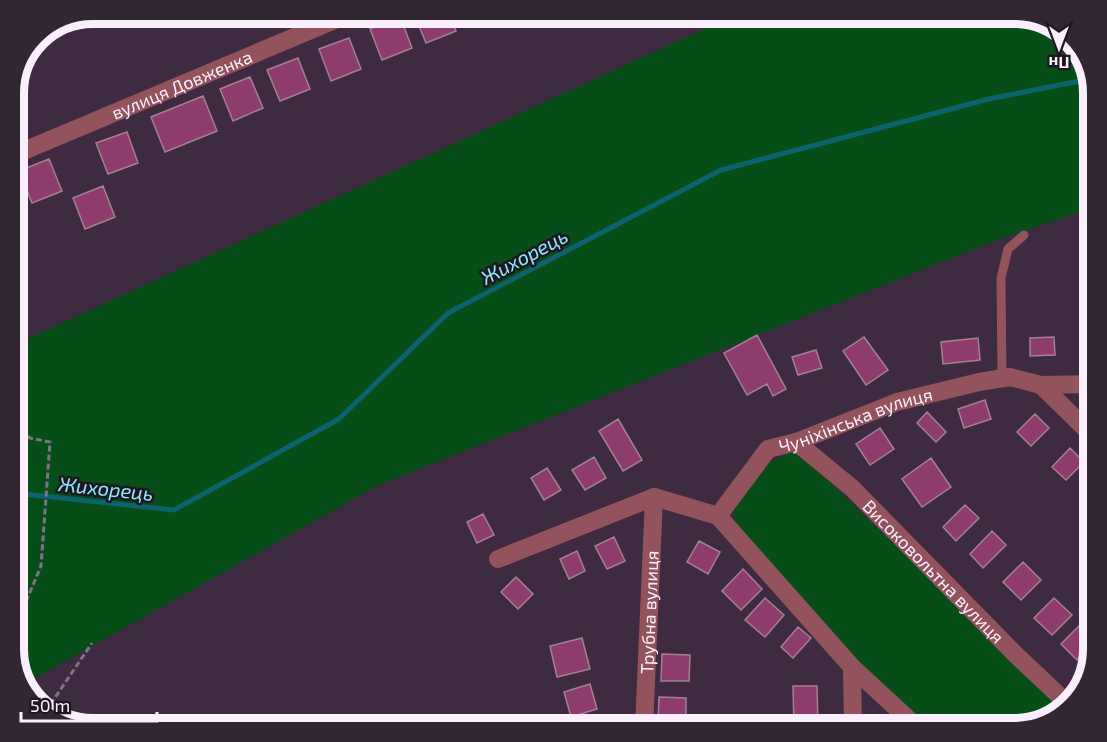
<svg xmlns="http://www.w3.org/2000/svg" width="1107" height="742" viewBox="0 0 1107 742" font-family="'Exo 2',sans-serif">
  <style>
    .green { fill: #074d17 }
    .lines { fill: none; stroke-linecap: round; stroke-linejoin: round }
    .stream { stroke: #0c626d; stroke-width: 5 }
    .building { fill: #8d3c6d; stroke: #a38193; stroke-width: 1.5 }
    .path { stroke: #837186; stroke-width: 3; stroke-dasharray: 6 3; stroke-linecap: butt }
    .lane { stroke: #92535d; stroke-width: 9 }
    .street { stroke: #92535d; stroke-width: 18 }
    .labels { text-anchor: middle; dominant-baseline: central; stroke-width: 5; stroke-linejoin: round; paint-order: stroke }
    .street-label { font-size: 18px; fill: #fbeefd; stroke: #1f1621 }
    .water-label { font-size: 20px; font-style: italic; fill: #8bebfc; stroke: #1f1621 }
    .rim { fill: none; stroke: #fbeefd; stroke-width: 8 }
  </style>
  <rect width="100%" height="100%" fill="#3e2a41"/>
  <path class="green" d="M 737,14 L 1014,14 L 1058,27 L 1085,58 L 1093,93 L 1093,208 L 1000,239 L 379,485 L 23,685 L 14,653 L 14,345 Z
    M 796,450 L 1064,707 L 1049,720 L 1014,728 L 930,728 L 867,670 L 736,529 L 733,501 L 762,466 Z"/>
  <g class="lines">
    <path class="stream" d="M 14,493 L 174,510 L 339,419 L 448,313 L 721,170 L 989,99 L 1090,79"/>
  </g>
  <path class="building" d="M 414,14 L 449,14 L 456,31 L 426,43 Z
    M 469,14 L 499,14 L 473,24 Z
    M 400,16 L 412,48 L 382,60 L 370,29 Z
    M 349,38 L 361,69 L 331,81 L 319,49 Z
    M 298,58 L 310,89 L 280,101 L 267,70 Z
    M 250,77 L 263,108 L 233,121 L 220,89 Z
    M 203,96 L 217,131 L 165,152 L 151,117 Z
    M 127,132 L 138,163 L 108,174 L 96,143 Z
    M 49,159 L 62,191 L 32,203 L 19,171 Z
    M 103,186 L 115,217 L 85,229 L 73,198 Z
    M 1080,334 L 1093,334 L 1093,358 L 1081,359 Z
    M 757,335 L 786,389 L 773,396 L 767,384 L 747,395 L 724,353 Z
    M 864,337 L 888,370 L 866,385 L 843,351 Z
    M 1054,337 L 1055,355 L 1030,356 L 1030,338 Z
    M 978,338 L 980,360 L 943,364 L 941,342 Z
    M 816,350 L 822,368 L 798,375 L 792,357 Z
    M 985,400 L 991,419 L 964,428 L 958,409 Z
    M 927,412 L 946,432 L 936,442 L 917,423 Z
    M 1035,414 L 1049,428 L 1031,446 L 1017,432 Z
    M 618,419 L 642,460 L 623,471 L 599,431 Z
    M 880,428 L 894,449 L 870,465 L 856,444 Z
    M 1070,448 L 1084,462 L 1066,480 L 1052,467 Z
    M 594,457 L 606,478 L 585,490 L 572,470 Z
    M 931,458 L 951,487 L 922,507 L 902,479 Z
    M 547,468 L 561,490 L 544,500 L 531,478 Z
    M 1093,492 L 1093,509 L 1085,500 Z
    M 965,505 L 979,518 L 956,541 L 943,527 Z
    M 483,514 L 494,535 L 477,543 L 467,522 Z
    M 992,531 L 1006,545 L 983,568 L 970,554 Z
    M 614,537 L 625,561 L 607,569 L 595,546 Z
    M 699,541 L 720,552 L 708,574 L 687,562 Z
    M 577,551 L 585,571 L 569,579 L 560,559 Z
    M 1023,562 L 1041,580 L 1021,600 L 1003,582 Z
    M 743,569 L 762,589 L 741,610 L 722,591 Z
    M 516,577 L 533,594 L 518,609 L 501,592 Z
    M 765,598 L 784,615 L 765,637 L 745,620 Z
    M 1054,598 L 1072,615 L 1052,635 L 1034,618 Z
    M 1079,626 L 1093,640 L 1093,642 L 1077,660 L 1061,644 Z
    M 798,627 L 811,638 L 793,658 L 781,647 Z
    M 582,638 L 590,669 L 557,677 L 550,646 Z
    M 662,654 L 690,655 L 689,681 L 661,681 Z
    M 590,684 L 597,709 L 571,717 L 564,692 Z
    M 793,686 L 817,686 L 818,726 L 794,727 Z
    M 659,697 L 686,698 L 686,724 L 658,723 Z
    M 887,715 L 901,728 L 873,728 Z
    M 602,724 L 603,728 L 585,728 Z"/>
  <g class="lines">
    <path class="path" d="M 14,415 L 15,425 L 30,438 L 50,442 L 41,566 L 14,630
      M 44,710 L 48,708 L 92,643"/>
    <path class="lane" d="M 1002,378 L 1001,278 L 1008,249 L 1024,235"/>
    <g class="street">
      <path id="s1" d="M 14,155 L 349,14"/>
      <path d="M 1041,385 L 1093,436"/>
      <path id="s2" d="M 796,442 L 852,488 L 1015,654 L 1068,704"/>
      <path id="s3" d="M 718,516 L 768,449 L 796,442 L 897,402 L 979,382 L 1010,377 L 1041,385 L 1093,384"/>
      <path d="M 718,516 L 852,667 L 918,728"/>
      <path d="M 498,559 L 654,497 L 718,516"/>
      <path d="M 852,667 L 853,728"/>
      <path id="s4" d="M 644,728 L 654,497"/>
    </g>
  </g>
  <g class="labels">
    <g class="street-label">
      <text stroke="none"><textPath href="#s1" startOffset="182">вулиця Довженка</textPath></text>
      <text stroke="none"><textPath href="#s3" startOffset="176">Чуніхінська вулиця</textPath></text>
      <text stroke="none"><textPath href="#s2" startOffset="189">Високовольтна вулиця</textPath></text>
      <text stroke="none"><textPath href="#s4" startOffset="116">Трубна вулиця</textPath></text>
    </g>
    <g class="water-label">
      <text transform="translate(524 256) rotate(-28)">Жихорець</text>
      <text transform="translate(106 488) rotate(6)">Жихорець</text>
    </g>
  </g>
  <path d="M0 0H1107V742H0ZM93 24H1014A69 69 0 0 1 1083 93V649A69 69 0 0 1 1014 718H93A69 69 0 0 1 24 649V93A69 69 0 0 1 93 24Z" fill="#312733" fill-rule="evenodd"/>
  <path class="rim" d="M93 24H1014A69 69 0 0 1 1083 93V649A69 69 0 0 1 1014 718H93A69 69 0 0 1 24 649V93A69 69 0 0 1 93 24Z"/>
  <g transform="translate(1059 48) rotate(180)" stroke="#1f1621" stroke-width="4.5" paint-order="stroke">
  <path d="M0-4.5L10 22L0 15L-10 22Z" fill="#fbeefd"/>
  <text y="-9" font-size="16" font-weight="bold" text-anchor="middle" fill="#fbeefd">Пн</text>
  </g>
  <path d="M21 712v9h136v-9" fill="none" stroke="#fbeefd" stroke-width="3"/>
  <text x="30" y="712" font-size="18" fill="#fbeefd" stroke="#1f1621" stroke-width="4.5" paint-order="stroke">50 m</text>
</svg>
